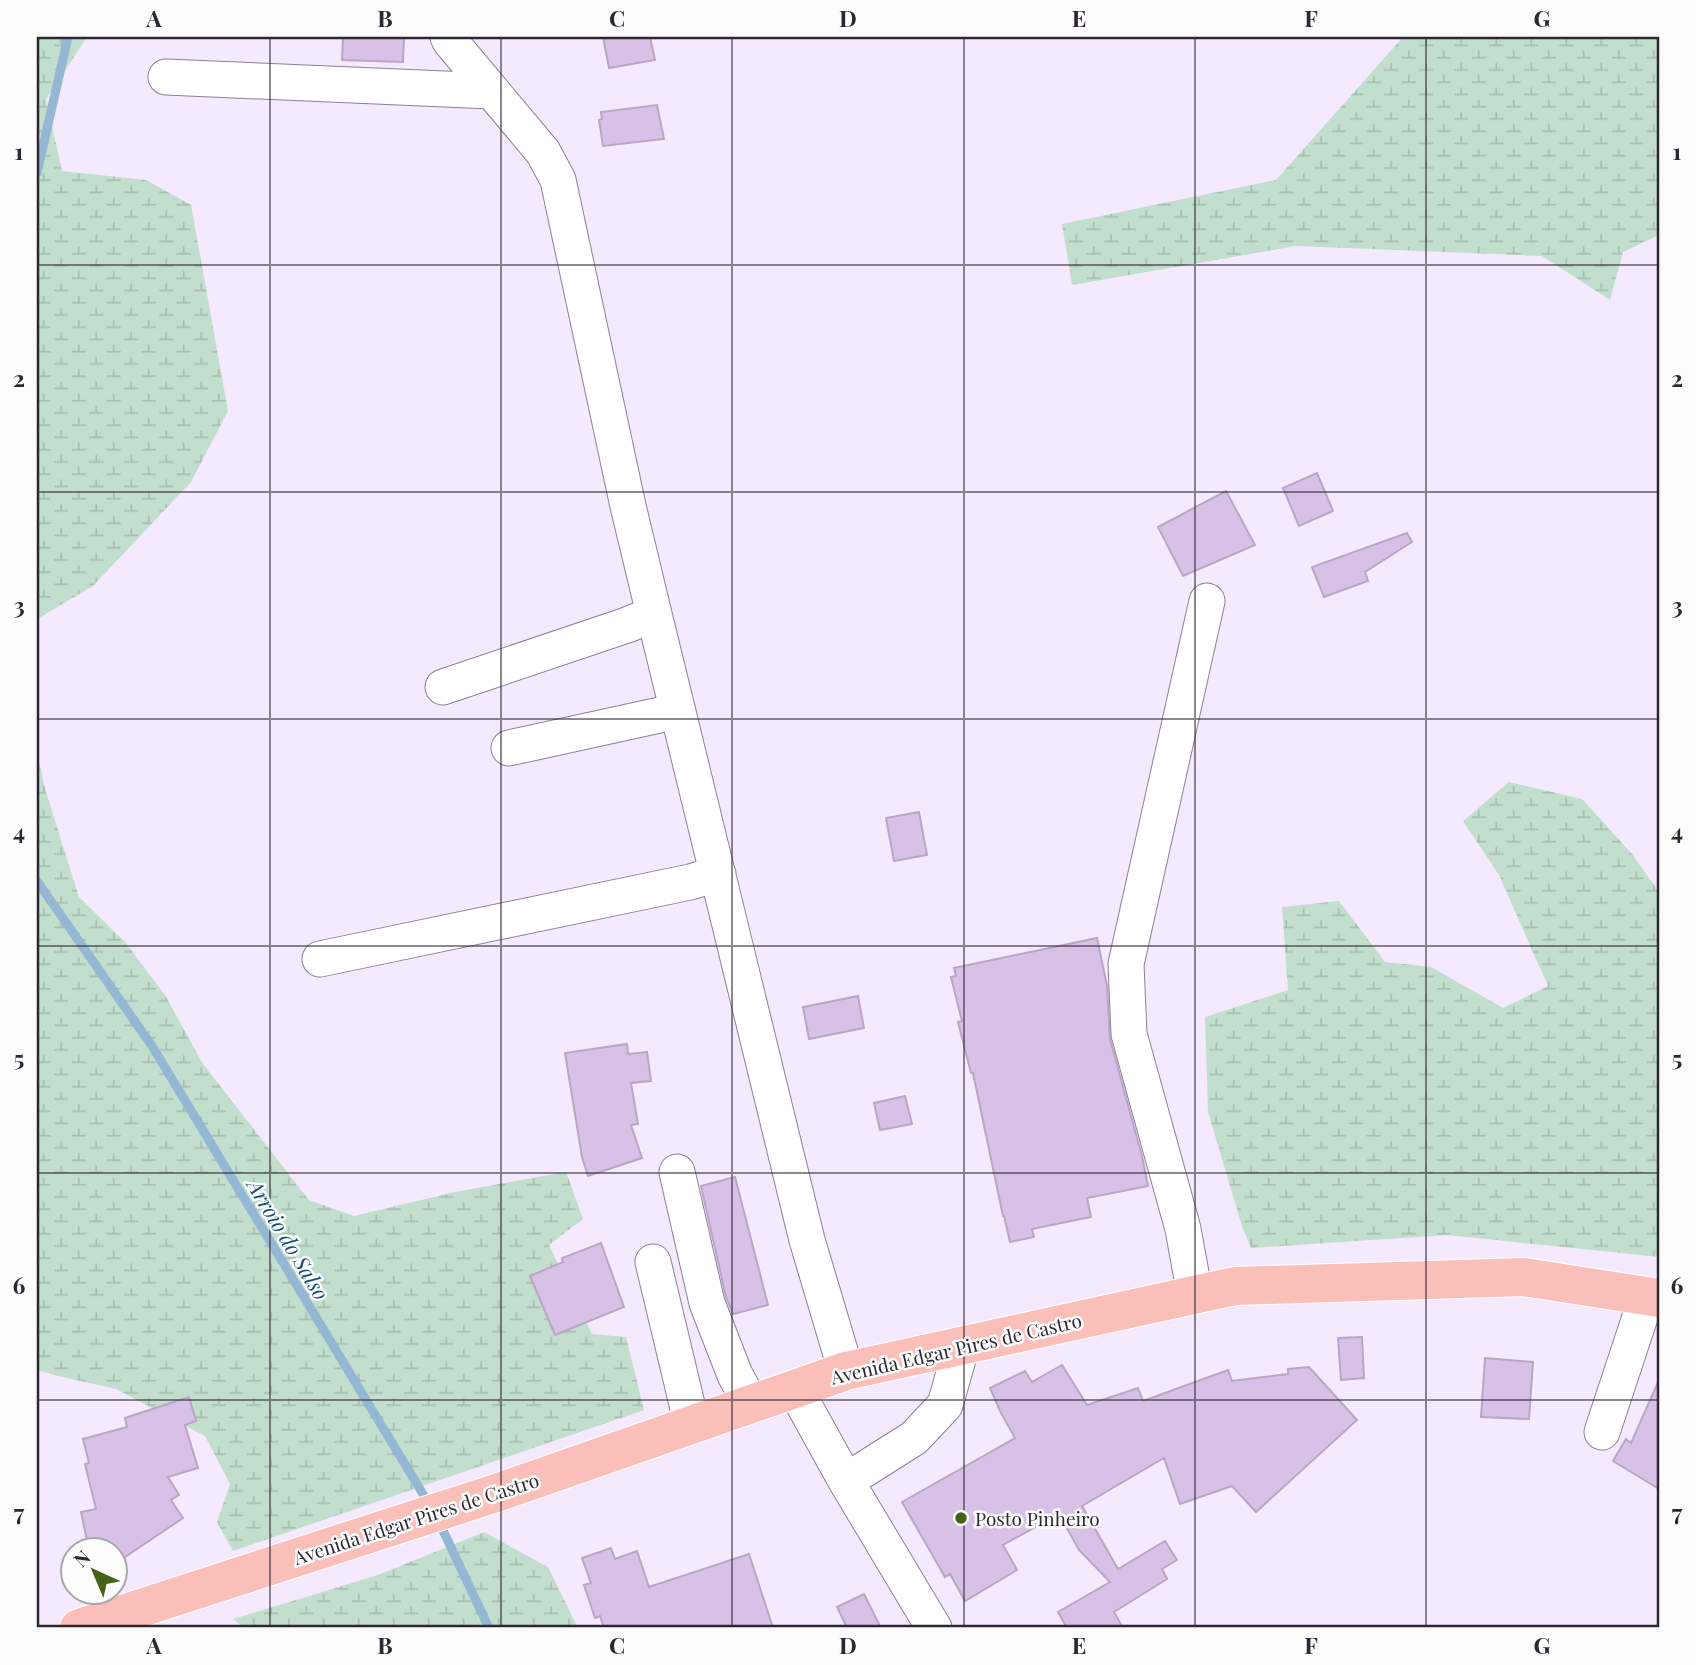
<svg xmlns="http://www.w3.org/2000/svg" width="1696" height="1665" viewBox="0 0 1696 1665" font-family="'Playfair Display',serif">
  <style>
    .wetland { fill: url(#wetland-marsh) }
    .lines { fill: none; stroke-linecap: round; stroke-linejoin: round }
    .stream { stroke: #94b7d3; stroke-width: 9 }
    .building { fill: #d8c1e6; stroke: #b9a6c4; stroke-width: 2 }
    .minor-casing { stroke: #8f7e9a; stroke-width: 37 }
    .major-casing { stroke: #fff; stroke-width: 40 }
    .minor { stroke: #fff; stroke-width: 35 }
    .major { stroke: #f9bfb8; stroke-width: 38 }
    .grid { fill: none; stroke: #2e2733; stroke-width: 2; stroke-opacity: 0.55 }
    .poi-dot { fill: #446216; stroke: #fcfcfc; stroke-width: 2.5 }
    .labels { text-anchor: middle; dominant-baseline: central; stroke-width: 5; stroke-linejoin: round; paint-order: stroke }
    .street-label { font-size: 19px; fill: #2e2733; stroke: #fcfcfc }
    .poi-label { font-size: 19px; fill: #2e2733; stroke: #fcfcfc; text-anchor: start }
    .water-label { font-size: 21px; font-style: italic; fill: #134e74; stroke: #fcfcfc }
    .neatline { fill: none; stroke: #2e2733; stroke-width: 2.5 }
    .grid-label { font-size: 23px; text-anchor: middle; font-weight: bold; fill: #2e2733 }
  </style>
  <defs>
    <pattern id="wetland-marsh" width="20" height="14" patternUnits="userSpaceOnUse" patternTransform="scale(1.75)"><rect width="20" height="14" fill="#c2decd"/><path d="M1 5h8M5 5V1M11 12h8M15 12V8" fill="none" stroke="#a7beb0"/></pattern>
  </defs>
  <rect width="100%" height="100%" fill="#f5eafd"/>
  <path class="wetland" d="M 37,37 L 87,37 L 46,99 L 62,171 L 146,180 L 191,205 L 228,411 L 191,482 L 93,586 L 37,619 Z
    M 1403,37 L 1659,37 L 1659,235 L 1623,252 L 1610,300 L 1542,256 L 1296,246 L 1072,285 L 1062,224 L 1276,180 Z
    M 37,753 L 46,792 L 79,897 L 125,942 L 165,995 L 203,1064 L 309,1200 L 354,1216 L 455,1192 L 566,1172 L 583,1219 L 549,1245 L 592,1334 L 626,1337 L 644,1410 L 233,1551 L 217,1522 L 230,1484 L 205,1436 L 116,1389 L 54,1375 L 37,1370 Z
    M 1509,782 L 1582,799 L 1632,854 L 1659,892 L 1659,1257 L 1448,1235 L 1251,1248 L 1242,1226 L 1208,1112 L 1205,1017 L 1288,990 L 1282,907 L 1339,901 L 1385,962 L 1431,967 L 1503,1008 L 1548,986 L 1499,875 L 1463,821 Z
    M 484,1532 L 548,1567 L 578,1628 L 245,1628 L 233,1619 L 378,1575 Z"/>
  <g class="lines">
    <path class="stream" d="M 37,173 L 68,37
      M 37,881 L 152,1046 L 429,1504
      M 439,1522 L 489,1628"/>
  </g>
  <path class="building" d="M 343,37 L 404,37 L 403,62 L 342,60 Z
    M 603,37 L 650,37 L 655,60 L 609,68 Z
    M 657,105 L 664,139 L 603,146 L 599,120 L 602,119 L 601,112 Z
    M 1317,473 L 1333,511 L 1299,526 L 1283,488 Z
    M 1226,491 L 1255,545 L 1183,576 L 1158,527 Z
    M 1407,533 L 1412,542 L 1365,572 L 1368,581 L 1324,597 L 1312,567 Z
    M 919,812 L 927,855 L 894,861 L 886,818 Z
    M 1097,938 L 1107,986 L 1110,1039 L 1142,1156 L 1148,1186 L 1087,1198 L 1091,1217 L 1032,1229 L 1034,1237 L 1010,1242 L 1004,1216 L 1003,1216 L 973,1073 L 971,1073 L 958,1022 L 962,1021 L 951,977 L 956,976 L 954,968 Z
    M 858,996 L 864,1028 L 809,1039 L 803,1007 Z
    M 627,1044 L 628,1054 L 647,1052 L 651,1081 L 631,1083 L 638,1124 L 631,1125 L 642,1158 L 588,1176 L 582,1157 L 565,1053 Z
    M 905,1096 L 912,1124 L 880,1130 L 874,1103 Z
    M 735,1177 L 768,1305 L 733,1314 L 726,1297 L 701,1186 Z
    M 601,1243 L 624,1307 L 555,1335 L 530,1276 L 563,1262 L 562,1258 Z
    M 1362,1337 L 1364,1378 L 1341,1380 L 1338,1338 Z
    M 1485,1358 L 1533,1362 L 1529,1419 L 1481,1417 Z
    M 1062,1365 L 1087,1405 L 1138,1388 L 1143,1401 L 1228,1370 L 1232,1381 L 1288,1374 L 1288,1369 L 1309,1367 L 1357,1420 L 1256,1512 L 1232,1486 L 1180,1504 L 1164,1458 L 1082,1506 L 1118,1569 L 1165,1541 L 1177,1560 L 1162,1569 L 1167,1579 L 1114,1612 L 1123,1628 L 1067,1628 L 1058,1612 L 1110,1582 L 1079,1550 L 1059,1514 L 1003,1545 L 1017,1570 L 965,1601 L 950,1574 L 945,1577 L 902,1502 L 1015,1438 L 1001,1413 L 990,1388 L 1025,1371 L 1032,1382 Z
    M 1659,1380 L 1659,1489 L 1613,1461 L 1626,1439 L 1631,1443 Z
    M 189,1397 L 196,1421 L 185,1425 L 198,1468 L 168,1477 L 179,1495 L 171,1500 L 183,1518 L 116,1563 L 116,1550 L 89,1550 L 81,1512 L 96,1509 L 85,1464 L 89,1463 L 83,1439 L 127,1427 L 125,1418 Z
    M 611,1548 L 615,1559 L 637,1551 L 649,1587 L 749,1554 L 773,1628 L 604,1628 L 600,1616 L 595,1618 L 584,1585 L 591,1583 L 582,1558 Z
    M 864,1594 L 881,1628 L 847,1628 L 837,1607 Z"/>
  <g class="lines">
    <g class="minor-casing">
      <path id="minor" d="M 448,37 L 450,41 L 543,152 L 558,180 L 628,506 L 654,614 L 807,1240 L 846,1371
        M 166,77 L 491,91
        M 443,687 L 627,625 L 654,614
        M 509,748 L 678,711
        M 320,959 L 690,882 L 718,874
        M 677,1172 L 707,1303 L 735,1375 L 751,1404
        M 653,1262 L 692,1425
        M 1195,1295 L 1183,1229 L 1129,1034 L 1126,964 L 1207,601
        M 795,1389 L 846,1481 L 934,1628
        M 1602,1432 L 1647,1296
        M 846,1481 L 914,1438 L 945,1405 L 962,1345"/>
    </g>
    <g class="major-casing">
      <path id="major" d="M 79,1628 L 499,1492 L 846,1371 L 1235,1286 L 1524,1277 L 1659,1298"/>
    </g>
    <use href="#minor" class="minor"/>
    <use href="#major" class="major"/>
  </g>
  <path class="grid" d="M 270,37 L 270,1628M 501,37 L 501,1628M 732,37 L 732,1628M 964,37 L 964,1628M 1195,37 L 1195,1628M 1426,37 L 1426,1628M 37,265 L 1659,265M 37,492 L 1659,492M 37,719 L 1659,719M 37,946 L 1659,946M 37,1173 L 1659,1173M 37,1400 L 1659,1400"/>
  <circle class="poi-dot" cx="961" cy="1518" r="7"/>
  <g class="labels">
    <g class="street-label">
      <text transform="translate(956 1348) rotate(-13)">Avenida Edgar Pires de Castro</text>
      <text transform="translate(416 1518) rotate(-18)">Avenida Edgar Pires de Castro</text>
    </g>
    <g class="poi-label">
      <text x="975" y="1518">Posto Pinheiro</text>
    </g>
    <g class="water-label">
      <text transform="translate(289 1239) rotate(59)">Arroio do Salso</text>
    </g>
  </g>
  <rect width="1696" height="1665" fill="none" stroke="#fcfcfc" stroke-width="77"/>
  <g transform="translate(94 1571) rotate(316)"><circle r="33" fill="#fcfcfc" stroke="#aaa7ac" stroke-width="2"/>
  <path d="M0-5L12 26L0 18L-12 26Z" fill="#446216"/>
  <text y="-10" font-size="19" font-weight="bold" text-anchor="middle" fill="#2e2733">N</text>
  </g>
  <rect x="38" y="38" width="1620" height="1588" class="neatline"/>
  <g class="grid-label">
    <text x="154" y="27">A</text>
    <text x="385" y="27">B</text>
    <text x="617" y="27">C</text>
    <text x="848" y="27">D</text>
    <text x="1079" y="27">E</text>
    <text x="1311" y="27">F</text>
    <text x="1542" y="27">G</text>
    <text x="19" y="160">1</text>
    <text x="1677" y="160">1</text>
    <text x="19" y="387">2</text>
    <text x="1677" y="387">2</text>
    <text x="19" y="614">3</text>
    <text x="1677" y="614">3</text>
    <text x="19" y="840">4</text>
    <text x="1677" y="840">4</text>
    <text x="19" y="1067">5</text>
    <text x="1677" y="1067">5</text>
    <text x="19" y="1294">6</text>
    <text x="1677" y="1294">6</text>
    <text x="19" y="1521">7</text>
    <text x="1677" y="1521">7</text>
    <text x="154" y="1654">A</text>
    <text x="385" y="1654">B</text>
    <text x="617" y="1654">C</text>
    <text x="848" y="1654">D</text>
    <text x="1079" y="1654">E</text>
    <text x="1311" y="1654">F</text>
    <text x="1542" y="1654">G</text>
  </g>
</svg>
